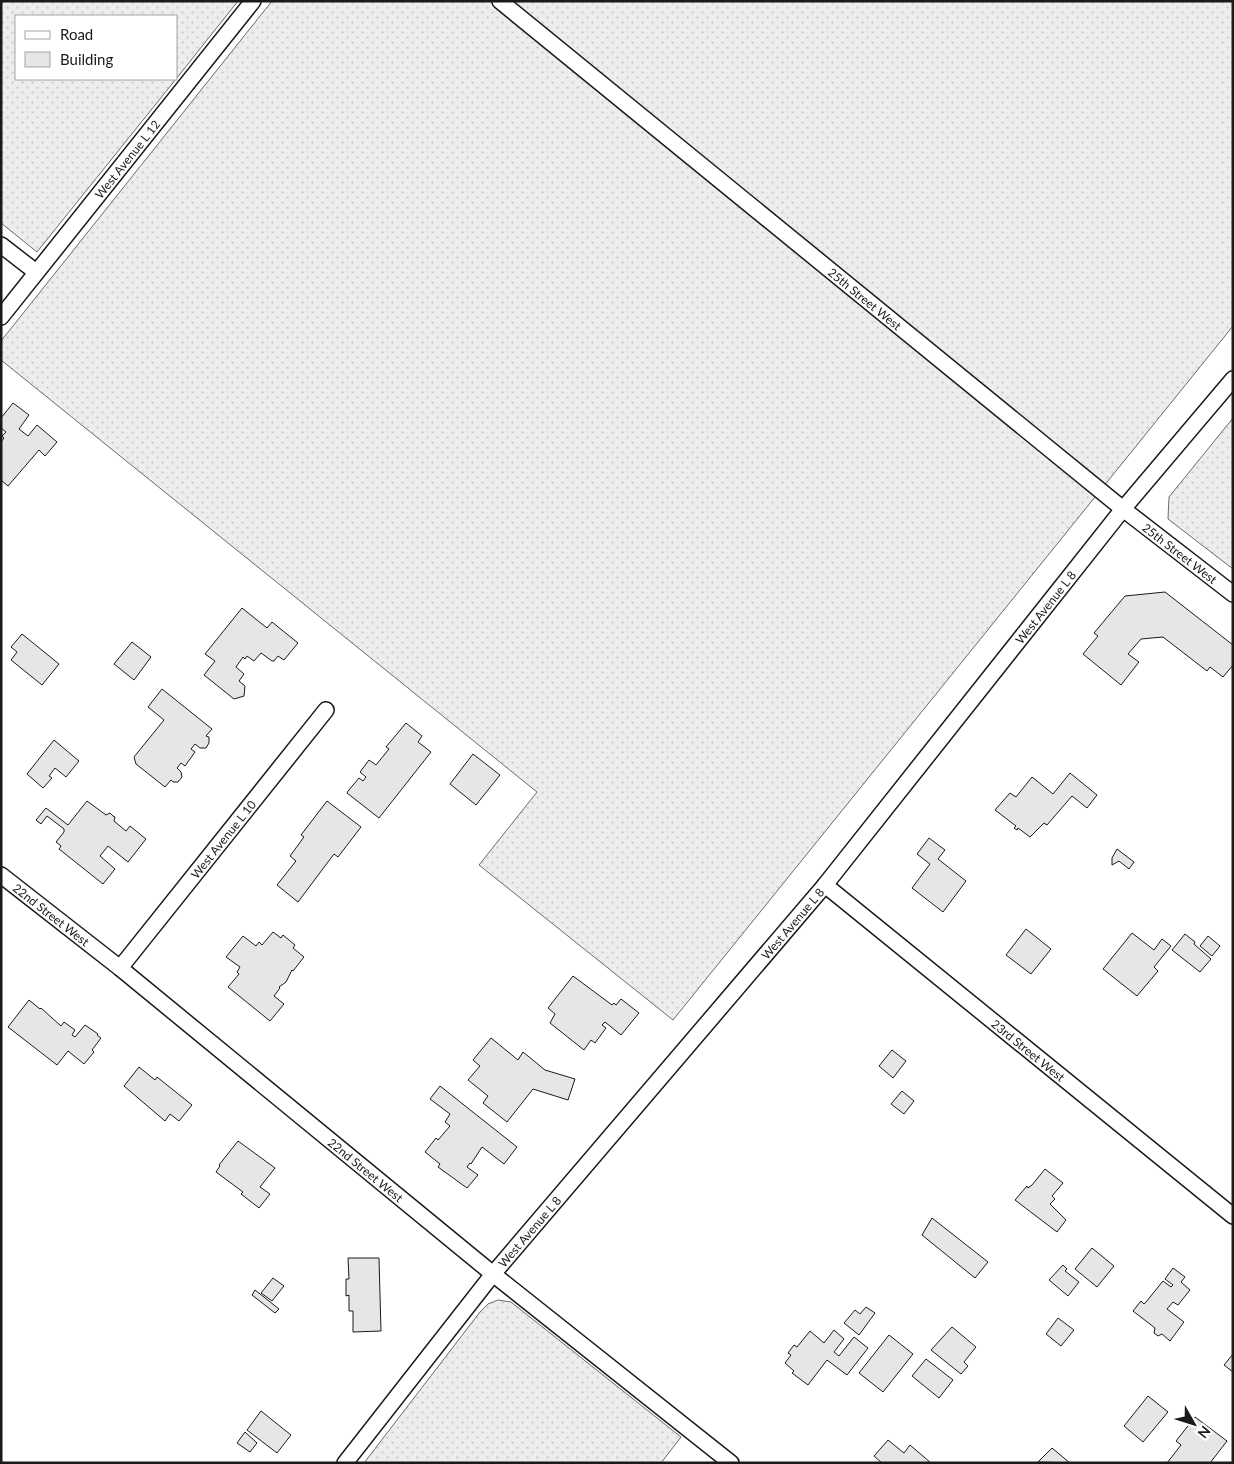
<svg xmlns="http://www.w3.org/2000/svg" width="1234" height="1464" viewBox="0 0 1234 1464" font-family="Lato,sans-serif">
  <style>
    .grass { fill: url(#grass-dots); stroke: #6a6a6a }
    .building { fill: #e6e6e6; stroke: #1a1a1a }
    .lines { fill: none; stroke-linecap: round; stroke-linejoin: round }
    .minor-casing { stroke: #1a1a1a; stroke-width: 18 }
    .minor { stroke: #fff; stroke-width: 15 }
    .labels { text-anchor: middle; dominant-baseline: central; stroke-width: 4; stroke-linejoin: round; paint-order: stroke }
    .street-label { font-size: 12px; fill: #1a1a1a; stroke: #fff }
  </style>
  <defs>
    <pattern id="grass-dots" width="8" height="8" patternUnits="userSpaceOnUse" patternTransform="scale(1.25)"><rect width="8" height="8" fill="#ededed"/><path d="M2 2h.1M6 6h.1" fill="none" stroke="#cbcbcb" stroke-width="1.8" stroke-linecap="round"/></pattern>
  </defs>
  <rect width="100%" height="100%" fill="#fff"/>
  <path class="grass" d="M 1,1 L 238,1 L 176,79 L 176,16 L 16,16 L 16,79 L 176,79 L 37,252 L 1,223 Z
    M 272,1 L 1233,1 L 1233,326 L 673,1020 L 479,865 L 537,792 L 1,360 L 1,341 Z
    M 1233,418 L 1233,569 L 1168,519 L 1169,497 Z
    M 498,1300 L 511,1302 L 681,1437 L 661,1463 L 364,1463 L 480,1312 L 488,1304 Z"/>
  <path class="building" d="M 13,403 L 29,415 L 19,429 L 28,436 L 37,425 L 57,442 L 45,456 L 39,450 L 8,486 L 1,480 L 1,442 L 4,438 L 2,436 L 6,432 L 1,428 L 1,418 Z
    M 1165,592 L 1233,645 L 1233,665 L 1223,677 L 1210,667 L 1207,671 L 1163,637 L 1141,639 L 1128,654 L 1139,662 L 1121,685 L 1083,654 L 1098,636 L 1094,633 L 1125,596 Z
    M 242,608 L 267,628 L 272,622 L 298,643 L 284,660 L 278,656 L 274,661 L 272,661 L 261,653 L 254,661 L 247,656 L 245,659 L 243,657 L 236,667 L 244,674 L 239,681 L 245,686 L 244,696 L 234,699 L 204,675 L 215,661 L 205,654 Z
    M 22,634 L 59,664 L 42,685 L 11,660 L 17,652 L 11,647 Z
    M 132,642 L 151,657 L 134,680 L 114,664 Z
    M 162,689 L 212,729 L 206,736 L 209,737 L 209,743 L 206,748 L 200,748 L 195,744 L 191,749 L 195,752 L 185,766 L 181,763 L 177,768 L 181,772 L 182,777 L 178,782 L 173,782 L 171,780 L 165,787 L 136,764 L 134,757 L 164,720 L 148,707 Z
    M 406,723 L 422,736 L 418,742 L 431,752 L 379,818 L 347,793 L 348,791 L 359,778 L 363,781 L 366,777 L 360,772 L 369,760 L 376,765 L 389,749 L 386,747 Z
    M 54,740 L 79,761 L 66,777 L 55,768 L 49,776 L 52,778 L 43,788 L 27,774 Z
    M 473,754 L 500,775 L 476,805 L 450,784 Z
    M 1070,773 L 1097,795 L 1087,808 L 1072,796 L 1047,825 L 1044,823 L 1030,837 L 1018,828 L 1017,830 L 1014,828 L 1016,826 L 995,810 L 1010,793 L 1016,797 L 1032,777 L 1053,794 Z
    M 87,801 L 106,815 L 110,813 L 113,816 L 115,817 L 114,821 L 126,831 L 130,826 L 146,839 L 128,862 L 108,846 L 100,856 L 115,869 L 103,884 L 59,849 L 61,846 L 56,842 L 64,832 L 64,829 L 47,816 L 41,824 L 36,820 L 46,808 L 68,825 Z
    M 327,801 L 361,827 L 338,857 L 334,854 L 298,902 L 277,885 L 296,861 L 290,856 L 304,837 L 301,835 Z
    M 929,838 L 945,850 L 938,859 L 966,881 L 943,912 L 912,888 L 930,864 L 917,854 Z
    M 1117,849 L 1134,862 L 1129,869 L 1119,861 L 1112,865 L 1112,858 Z
    M 1026,929 L 1051,949 L 1031,974 L 1006,955 Z
    M 273,932 L 281,938 L 283,935 L 295,945 L 293,948 L 304,957 L 293,971 L 292,970 L 286,982 L 279,987 L 280,988 L 274,996 L 284,1004 L 270,1021 L 228,987 L 239,974 L 237,972 L 240,967 L 226,957 L 243,936 L 256,946 L 259,942 L 262,945 Z
    M 1132,933 L 1154,950 L 1162,939 L 1171,946 L 1154,967 L 1158,971 L 1137,996 L 1103,969 Z
    M 1185,934 L 1195,942 L 1194,944 L 1211,959 L 1200,972 L 1172,950 Z
    M 1208,936 L 1220,946 L 1212,956 L 1200,946 Z
    M 573,976 L 612,1005 L 614,1003 L 616,1005 L 621,999 L 639,1013 L 621,1035 L 605,1022 L 602,1025 L 606,1028 L 595,1043 L 591,1040 L 584,1050 L 550,1023 L 555,1014 L 548,1008 Z
    M 29,1000 L 40,1009 L 41,1008 L 61,1026 L 64,1022 L 75,1030 L 72,1035 L 75,1037 L 85,1025 L 98,1034 L 97,1035 L 101,1038 L 92,1050 L 94,1052 L 84,1064 L 68,1051 L 57,1065 L 8,1027 Z
    M 491,1038 L 518,1060 L 523,1052 L 545,1070 L 575,1079 L 568,1100 L 533,1089 L 507,1122 L 483,1103 L 488,1096 L 468,1080 L 480,1066 L 473,1060 Z
    M 892,1050 L 906,1061 L 893,1078 L 879,1066 Z
    M 139,1067 L 155,1080 L 157,1077 L 192,1105 L 179,1121 L 170,1114 L 165,1121 L 124,1086 Z
    M 440,1086 L 517,1147 L 504,1164 L 482,1147 L 471,1164 L 470,1163 L 467,1167 L 478,1175 L 467,1188 L 438,1167 L 440,1164 L 425,1152 L 436,1138 L 438,1140 L 450,1126 L 445,1122 L 450,1114 L 430,1099 Z
    M 902,1091 L 914,1101 L 904,1114 L 891,1104 Z
    M 238,1141 L 275,1168 L 260,1187 L 270,1194 L 259,1208 L 241,1194 L 243,1192 L 216,1172 L 220,1166 L 219,1165 Z
    M 1045,1169 L 1063,1183 L 1052,1196 L 1055,1199 L 1050,1204 L 1066,1220 L 1057,1232 L 1015,1200 L 1027,1186 L 1028,1188 L 1032,1185 Z
    M 932,1218 L 988,1262 L 975,1278 L 922,1235 Z
    M 1092,1248 L 1114,1266 L 1097,1287 L 1075,1269 Z
    M 348,1258 L 379,1258 L 381,1331 L 353,1332 L 353,1311 L 349,1311 L 349,1295 L 346,1296 L 346,1279 L 349,1279 Z
    M 1063,1265 L 1067,1269 L 1065,1271 L 1079,1282 L 1068,1296 L 1049,1280 Z
    M 1173,1268 L 1185,1277 L 1181,1282 L 1190,1290 L 1178,1305 L 1173,1302 L 1167,1309 L 1184,1322 L 1170,1341 L 1162,1334 L 1158,1336 L 1154,1333 L 1155,1328 L 1133,1311 L 1141,1301 L 1144,1304 L 1146,1302 L 1163,1281 L 1171,1287 L 1173,1285 L 1165,1279 Z
    M 273,1278 L 284,1286 L 272,1301 L 261,1293 Z
    M 255,1290 L 279,1309 L 275,1313 L 252,1295 Z
    M 866,1307 L 875,1313 L 859,1335 L 844,1323 L 855,1310 L 860,1314 Z
    M 1058,1318 L 1074,1330 L 1061,1346 L 1046,1334 Z
    M 952,1327 L 976,1347 L 964,1362 L 968,1366 L 961,1374 L 931,1350 Z
    M 834,1330 L 844,1339 L 834,1352 L 839,1356 L 854,1337 L 868,1348 L 847,1375 L 827,1360 L 808,1385 L 792,1373 L 794,1371 L 785,1363 L 791,1355 L 788,1353 L 794,1345 L 797,1347 L 810,1331 L 824,1343 Z
    M 889,1335 L 913,1354 L 883,1392 L 859,1373 Z
    M 1233,1354 L 1233,1372 L 1224,1365 Z
    M 926,1359 L 953,1380 L 939,1398 L 912,1376 Z
    M 1148,1396 L 1168,1412 L 1143,1442 L 1124,1426 Z
    M 261,1411 L 291,1435 L 277,1453 L 247,1430 Z
    M 1195,1417 L 1227,1441 L 1210,1463 L 1167,1463 L 1181,1445 L 1176,1441 Z
    M 245,1432 L 257,1443 L 250,1452 L 237,1443 Z
    M 888,1440 L 904,1453 L 910,1445 L 931,1463 L 882,1463 L 874,1456 Z
    M 1052,1448 L 1070,1463 L 1038,1462 Z"/>
  <g class="lines">
    <g class="minor-casing">
      <g id="minor">
        <path id="s1" d="M 500,1 L 1123,509 L 1233,594"/>
        <path d="M 1,245 L 36,272"/>
        <path id="s2" d="M 1,317 L 253,1"/>
        <path id="s3" d="M 1,875 L 120,968 L 493,1274 L 731,1463"/>
        <path id="s4" d="M 825,885 L 1233,1216"/>
        <path id="s5" d="M 120,968 L 326,710"/>
        <path id="s6" d="M 345,1463 L 493,1274 L 825,885 L 1123,509 L 1233,379"/>
      </g>
    </g>
    <use href="#minor" class="minor"/>
  </g>
  <g class="labels">
    <g class="street-label">
      <text stroke="none"><textPath href="#s2" startOffset="202">West Avenue L 12</textPath></text>
      <text stroke="none"><textPath href="#s1" startOffset="471">25th Street West</textPath></text>
      <text stroke="none"><textPath href="#s1" startOffset="876">25th Street West</textPath></text>
      <text stroke="none"><textPath href="#s6" startOffset="1106">West Avenue L 8</textPath></text>
      <text stroke="none"><textPath href="#s5" startOffset="165">West Avenue L 10</textPath></text>
      <text stroke="none"><textPath href="#s3" startOffset="64">22nd Street West</textPath></text>
      <text stroke="none"><textPath href="#s6" startOffset="701">West Avenue L 8</textPath></text>
      <text stroke="none"><textPath href="#s4" startOffset="262">23rd Street West</textPath></text>
      <text stroke="none"><textPath href="#s3" startOffset="469">22nd Street West</textPath></text>
      <text stroke="none"><textPath href="#s6" startOffset="296">West Avenue L 8</textPath></text>
    </g>
  </g>
  <rect width="1234" height="1464" fill="none" stroke="#1a1a1a" stroke-width="5"/>
  <rect x="15" y="15" width="162" height="65" fill="#ffffff" stroke="#a3a3a3"/>
  <rect x="25" y="31" width="25" height="8" fill="#ffffff" stroke="#a3a3a3"/>
  <text x="60" y="40" font-size="15" fill="#1a1a1a">Road</text>
  <rect x="25" y="52" width="25" height="15" fill="#e6e6e6" stroke="#a3a3a3"/>
  <text x="60" y="65" font-size="15" fill="#1a1a1a">Building</text>
  <g transform="translate(1194 1424) rotate(129)" stroke="#ffffff" stroke-width="4" paint-order="stroke">
  <path d="M0-4L9 19L0 12L-9 19Z" fill="#1a1a1a"/>
  <text y="-8" font-size="14" font-weight="bold" text-anchor="middle" fill="#1a1a1a">N</text>
  </g>
</svg>
